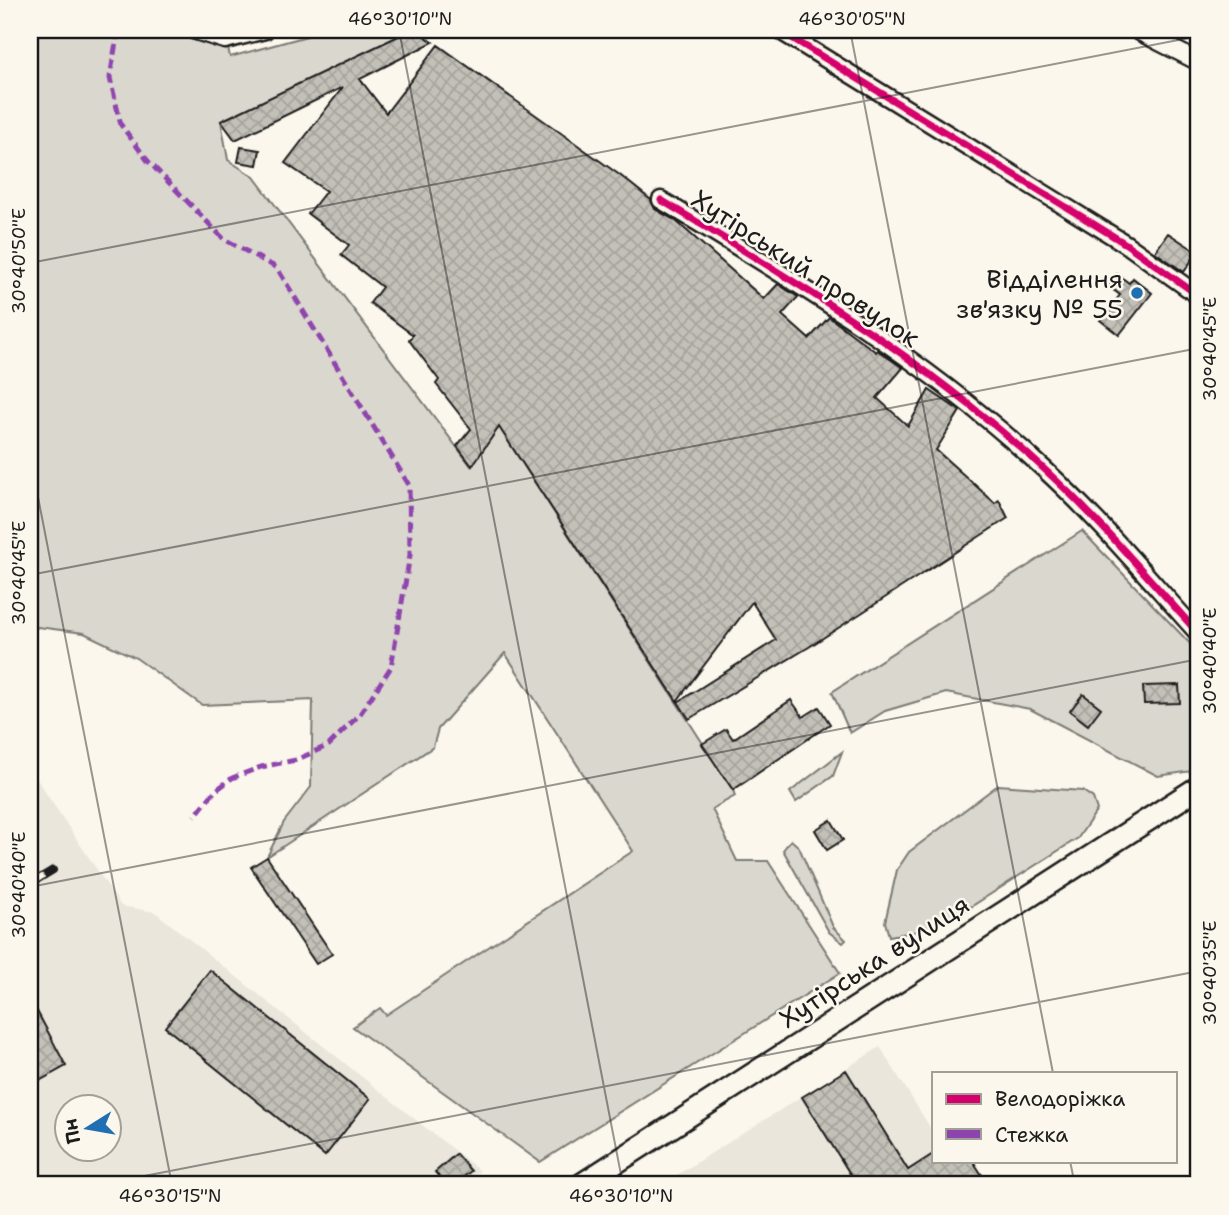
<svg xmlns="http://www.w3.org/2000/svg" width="1229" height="1215" viewBox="0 0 1229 1215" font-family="'Shantell Sans',sans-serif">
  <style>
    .built { fill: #eae6dc; fill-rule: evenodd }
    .green { fill: #dad7ce; stroke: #7b7a75; stroke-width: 2 }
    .building { fill: url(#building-cross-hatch); stroke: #1c1c1c; stroke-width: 2 }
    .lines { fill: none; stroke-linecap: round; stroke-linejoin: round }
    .minor-casing { stroke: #1c1c1c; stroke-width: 21 }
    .secondary-casing { stroke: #1c1c1c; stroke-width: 26 }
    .minor { stroke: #fbf7ec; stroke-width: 16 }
    .secondary { stroke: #fbf7ec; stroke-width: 21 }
    .rail-casing { stroke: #1c1c1c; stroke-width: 8 }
    .rail { stroke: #fbf7ec; stroke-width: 5; stroke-dasharray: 16; stroke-linecap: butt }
    .quiet { stroke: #8e44ad; stroke-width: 5; stroke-dasharray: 10 5; stroke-linecap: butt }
    .cycleway-casing { stroke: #fbf7ec; stroke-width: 11 }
    .cycleway { stroke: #d6006c; stroke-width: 7 }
    .ticks { fill: none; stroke: #1c1c1c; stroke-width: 2; stroke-opacity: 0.45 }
    .poi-dot { fill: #1f6fb2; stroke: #fbf7ec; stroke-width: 2.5 }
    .labels { text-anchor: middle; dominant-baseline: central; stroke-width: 5; stroke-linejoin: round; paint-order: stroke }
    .street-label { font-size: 26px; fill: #1c1c1c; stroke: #fbf7ec }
    .poi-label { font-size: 26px; fill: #1c1c1c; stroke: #fbf7ec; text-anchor: end }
    .neatline { fill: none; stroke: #1c1c1c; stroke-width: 2.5 }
    .ticks-label { font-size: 18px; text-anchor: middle; fill: #1c1c1c }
  </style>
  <defs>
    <pattern id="building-cross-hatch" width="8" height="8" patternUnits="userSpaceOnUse" patternTransform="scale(1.75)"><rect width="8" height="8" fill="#c3c0b8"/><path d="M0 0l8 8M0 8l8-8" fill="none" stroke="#a7a49e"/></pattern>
  </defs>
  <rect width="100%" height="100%" fill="#fbf7ec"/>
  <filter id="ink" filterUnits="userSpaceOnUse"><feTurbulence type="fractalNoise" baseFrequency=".0143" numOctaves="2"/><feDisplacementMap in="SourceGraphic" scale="14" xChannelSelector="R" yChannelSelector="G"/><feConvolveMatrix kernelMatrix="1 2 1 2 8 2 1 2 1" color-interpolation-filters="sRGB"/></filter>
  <g filter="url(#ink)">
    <path class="built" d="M 30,775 L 36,778 L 121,906 L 155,912 L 480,1171 L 458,1185 L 30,1185 ZM 66,1106 L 108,1106 L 108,1148 L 66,1148 Z
      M 880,1047 L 933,1132 L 933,1161 L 951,1161 L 965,1185 L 661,1185 Z"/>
    <path class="green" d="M 30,30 L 224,30 L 230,57 L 329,30 L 411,30 L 221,121 L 228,160 L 254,177 L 471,466 L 499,427 L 733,790 L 735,796 L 712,809 L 737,861 L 768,861 L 840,973 L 540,1162 L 353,1027 L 380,1008 L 386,1015 L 633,851 L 505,653 L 438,729 L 433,747 L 267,857 L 284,822 L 311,787 L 313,700 L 202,705 L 136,658 L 84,633 L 38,627 L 30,631 Z
      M 1082,531 L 1199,653 L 1199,770 L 1158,776 L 1030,709 L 946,693 L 885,711 L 850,733 L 832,692 Z
      M 842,752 L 833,776 L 796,802 L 790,792 Z
      M 998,785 L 1083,791 L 1093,798 L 1097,810 L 1078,838 L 958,915 L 914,932 L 889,936 L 885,922 L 897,870 L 909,852 Z
      M 791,840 L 799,847 L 833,927 L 846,940 L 843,943 L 829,932 L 783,850 Z"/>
    <path class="building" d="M 411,30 L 416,30 L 433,42 L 360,79 L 386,113 L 438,45 L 621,176 L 651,200 L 655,209 L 676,221 L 764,299 L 778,284 L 798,297 L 782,315 L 809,339 L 829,317 L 876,352 L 877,350 L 903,368 L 877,398 L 908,426 L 929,390 L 960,411 L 936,450 L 995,503 L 999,500 L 1008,518 L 809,647 L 689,719 L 678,702 L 776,640 L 752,602 L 677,701 L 499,427 L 472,466 L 457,446 L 471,429 L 436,384 L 439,380 L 409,340 L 413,335 L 370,303 L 382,287 L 341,255 L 349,245 L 308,214 L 326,191 L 285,163 L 343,87 L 235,140 L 221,121 Z
      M 241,147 L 260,150 L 257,165 L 238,162 Z
      M 1168,233 L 1197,252 L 1184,272 L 1155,252 Z
      M 1117,274 L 1129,283 L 1133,278 L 1152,293 L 1119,335 L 1100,320 L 1120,295 L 1108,286 Z
      M 1179,685 L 1180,703 L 1144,704 L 1143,686 Z
      M 1083,694 L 1101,708 L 1088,725 L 1070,711 Z
      M 791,700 L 803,717 L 819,707 L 830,724 L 733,790 L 702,744 L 726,729 L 733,739 Z
      M 831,820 L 843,840 L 827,850 L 815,830 Z
      M 267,857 L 332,954 L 316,964 L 251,867 Z
      M 210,970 L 370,1099 L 325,1156 L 165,1027 Z
      M 30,998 L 66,1066 L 30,1086 Z
      M 846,1070 L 908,1170 L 933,1154 L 933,1161 L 973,1161 L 985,1180 L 976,1185 L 857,1185 L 802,1097 Z
      M 456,1154 L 471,1171 L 454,1185 L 446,1185 L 435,1172 Z"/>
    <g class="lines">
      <g class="minor-casing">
        <path id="minor" d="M 193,30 L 225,40 L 265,30
          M 779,30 L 1126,244 L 1199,296
          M 1136,30 L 1199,62
          M 661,200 C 795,281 928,361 1043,468 C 1099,519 1148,578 1199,634"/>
      </g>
      <g class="secondary-casing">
        <path id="secondary" d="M 581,1185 L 1199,787"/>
      </g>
      <use href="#minor" class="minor"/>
      <use href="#secondary" class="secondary"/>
      <g class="rail-casing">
        <path id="rail" d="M 30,884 L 53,870"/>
      </g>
      <use href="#rail" class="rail"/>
      <path class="quiet" d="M 118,30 L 110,78 L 121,125 L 148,161 L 224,239 L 277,268 L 409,485 L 410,555 L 391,667 L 360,714 L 329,745 L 296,760 L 261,767 L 232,778 L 214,792 L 195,816"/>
      <g class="cycleway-casing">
        <path id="cycleway" d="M 779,30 L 1126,244 L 1199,296
          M 661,200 C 795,281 928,361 1043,468 C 1099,519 1148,578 1199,634"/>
      </g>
      <use href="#cycleway" class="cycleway"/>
    </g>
  </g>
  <path class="ticks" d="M 399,30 L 623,1185M 850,30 L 1053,1073M 30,263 L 1199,36M 30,456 L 172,1185M 30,575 L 1199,348M 30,887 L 1199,659M 1070,1161 L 1075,1185M 98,1185 L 1199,971"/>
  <circle class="poi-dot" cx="1137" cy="293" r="7"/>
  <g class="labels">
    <g class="street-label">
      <text transform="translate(806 268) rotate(33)">Хутірський провулок</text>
      <text transform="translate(874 961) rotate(-33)">Хутірська вулиця</text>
    </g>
    <g class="poi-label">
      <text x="1123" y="278">Відділення<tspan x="1123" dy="30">зв'язку № 55</tspan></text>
    </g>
  </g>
  <rect width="1229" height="1215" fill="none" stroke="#fbf7ec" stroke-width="77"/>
  <rect x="932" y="1072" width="245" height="91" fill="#fbf7ec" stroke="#a29f99" stroke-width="2"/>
  <rect x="946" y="1094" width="35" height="10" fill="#d6006c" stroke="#a29f99" stroke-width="2"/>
  <text x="995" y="1106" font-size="21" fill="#1c1c1c">Велодоріжка</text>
  <rect x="946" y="1129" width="35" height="10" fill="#8e44ad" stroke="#a29f99" stroke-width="2"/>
  <text x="995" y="1142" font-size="21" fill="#1c1c1c">Стежка</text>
  <g transform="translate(88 1128) rotate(259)"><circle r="33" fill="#fbf7ec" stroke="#a29f99" stroke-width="2"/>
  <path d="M0-5L12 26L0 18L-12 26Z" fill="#1f6fb2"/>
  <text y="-10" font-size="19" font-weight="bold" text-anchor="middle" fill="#1c1c1c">Пн</text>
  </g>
  <rect x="38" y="38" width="1152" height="1138" class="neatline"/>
  <g class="ticks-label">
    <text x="400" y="25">46°30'10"N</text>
    <text x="852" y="25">46°30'05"N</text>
    <text transform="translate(19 261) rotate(-90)" y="6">30°40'50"E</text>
    <text transform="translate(1210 349) rotate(-90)" y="6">30°40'45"E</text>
    <text transform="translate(19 573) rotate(-90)" y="6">30°40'45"E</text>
    <text transform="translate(1210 661) rotate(-90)" y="6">30°40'40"E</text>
    <text transform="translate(19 885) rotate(-90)" y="6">30°40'40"E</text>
    <text transform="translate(1210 973) rotate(-90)" y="6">30°40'35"E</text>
    <text x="170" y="1202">46°30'15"N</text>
    <text x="621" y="1202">46°30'10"N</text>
  </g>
</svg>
